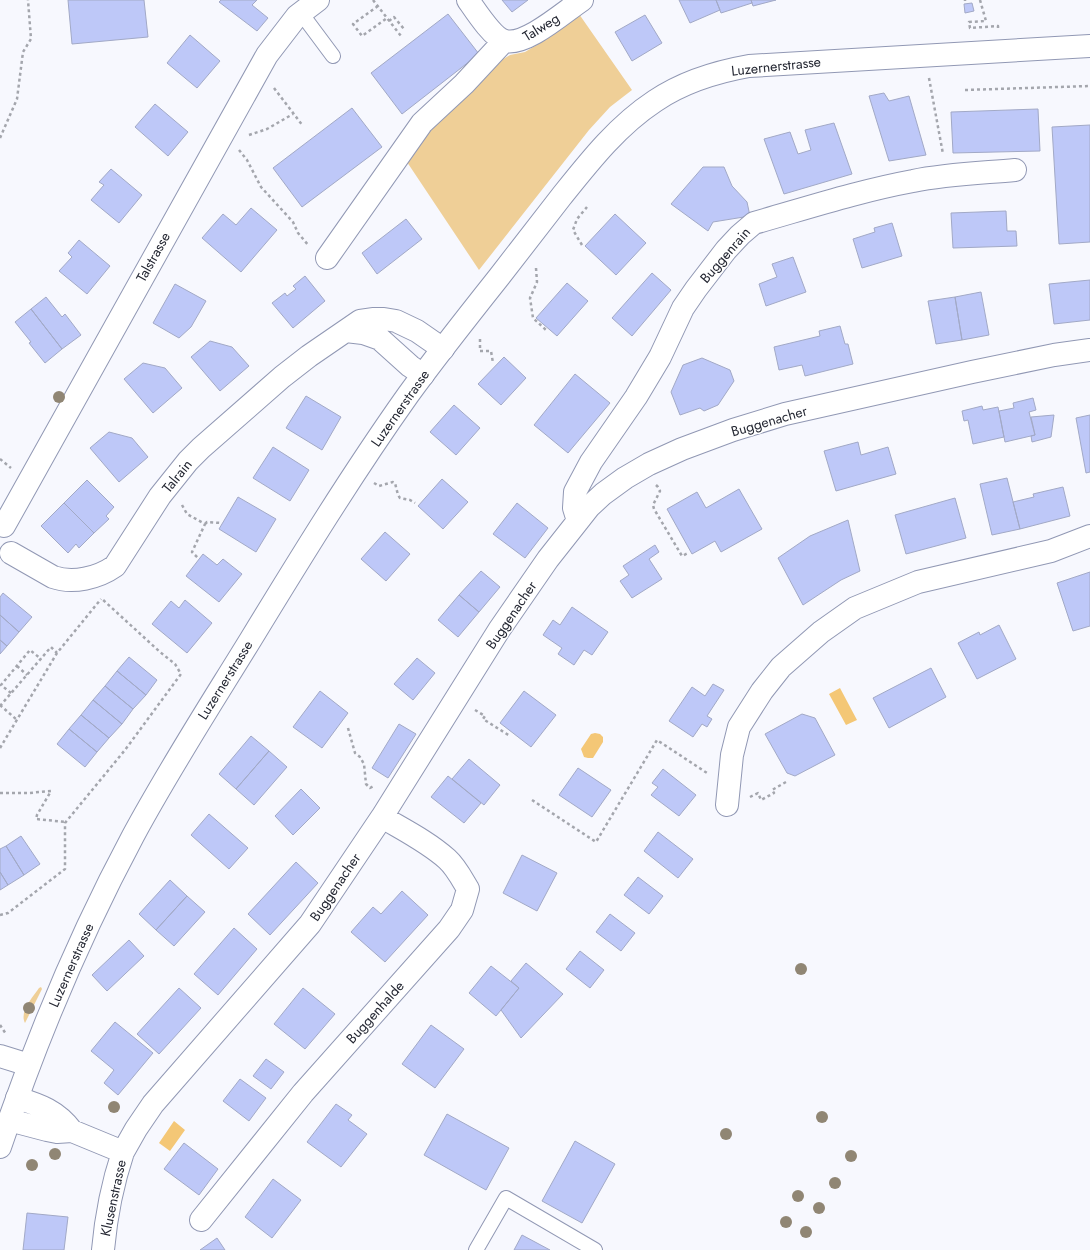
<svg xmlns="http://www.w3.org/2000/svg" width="1090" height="1250" viewBox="0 0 1090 1250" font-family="Jost,sans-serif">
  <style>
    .green { fill: #efcf97 }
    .water { fill: #f4c776 }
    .building { fill: #bec8f8; stroke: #a2a9c6 }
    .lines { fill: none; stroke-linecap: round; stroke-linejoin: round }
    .service-casing { stroke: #9198b4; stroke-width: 16 }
    .minor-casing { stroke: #9198b4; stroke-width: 24 }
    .secondary-casing { stroke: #9198b4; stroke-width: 24 }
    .path { stroke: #a4a6ad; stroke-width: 2.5; stroke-dasharray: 3 3; stroke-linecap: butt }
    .service { stroke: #fff; stroke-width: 14 }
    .minor { stroke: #fff; stroke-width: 22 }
    .secondary { stroke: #fff; stroke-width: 22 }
    .tree { fill: #908674 }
    .labels { text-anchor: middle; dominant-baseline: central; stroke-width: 3; stroke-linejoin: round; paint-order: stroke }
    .street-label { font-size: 14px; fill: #252833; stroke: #fff }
  </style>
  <rect width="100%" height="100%" fill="#f7f8fe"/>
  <path class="green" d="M 579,14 L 632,90 L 610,107 L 589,130 L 479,270 L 403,156 L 500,61 L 510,55 L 525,52 L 540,43 Z
    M 41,987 L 42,989 L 25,1023 C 19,1012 33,997 39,988 Z"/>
  <path class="water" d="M 840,688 L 857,720 L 846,725 L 829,694 Z
    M 595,733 L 600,734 L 603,737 L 603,742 L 593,758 L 588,758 L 584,757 L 581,749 L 591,734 Z
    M 174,1121 L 185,1130 L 170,1151 L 159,1143 Z"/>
  <path class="building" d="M 68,0 L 144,0 L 148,37 L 72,44 Z
    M 221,0 L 257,0 L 252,5 L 268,18 L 257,31 L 219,2 Z
    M 502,0 L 528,0 L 512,12 Z
    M 679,0 L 716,0 L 720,10 L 690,23 Z
    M 716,0 L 751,0 L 752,3 L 721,13 Z
    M 751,0 L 776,0 L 753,6 Z
    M 972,3 L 974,11 L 965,13 L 964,4 Z
    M 448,14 L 479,54 L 402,114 L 371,73 Z
    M 645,15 L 662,43 L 632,61 L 615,32 Z
    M 190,35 L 220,61 L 197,88 L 167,63 Z
    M 884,93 L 889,101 L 909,96 L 926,155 L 889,161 L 869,96 Z
    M 155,104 L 188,132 L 168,156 L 135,127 Z
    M 352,108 L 382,147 L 302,207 L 273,168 Z
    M 1038,109 L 1040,151 L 953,153 L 951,112 Z
    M 834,123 L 852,174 L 784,194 L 764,139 L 790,132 L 798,154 L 811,150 L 805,130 Z
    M 1090,125 L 1090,242 L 1059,244 L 1052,127 Z
    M 703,167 L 724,167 L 732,186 L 747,202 L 750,216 L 713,222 L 708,231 L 671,204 Z
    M 111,169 L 142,195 L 119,223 L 91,200 L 104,185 L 99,182 Z
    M 251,208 L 277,230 L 241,272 L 202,238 L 223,214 L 236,225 Z
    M 1006,211 L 1007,231 L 1016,231 L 1017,246 L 953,248 L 951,213 Z
    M 615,214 L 646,243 L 616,275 L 585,246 Z
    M 406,219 L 422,239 L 377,274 L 362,253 Z
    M 892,223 L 902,256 L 862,268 L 853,239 L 875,232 L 874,228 Z
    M 79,240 L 110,266 L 87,294 L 59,271 L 72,257 L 68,253 Z
    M 793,257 L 806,292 L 766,306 L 759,284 L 777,277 L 772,264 Z
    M 652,273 L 671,290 L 632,336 L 612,318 Z
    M 305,276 L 325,301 L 293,328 L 272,303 L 285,293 L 287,296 L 296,289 L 293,286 Z
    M 1090,280 L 1090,320 L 1054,324 L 1049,284 Z
    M 567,283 L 588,301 L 557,336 L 536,318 Z
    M 175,284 L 206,301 L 191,327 L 179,338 L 153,323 Z
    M 981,292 L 989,335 L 962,340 L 955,297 Z
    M 46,297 L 62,317 L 65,314 L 81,335 L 62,349 L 31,309 Z
    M 955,297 L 962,340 L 936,344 L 928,301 Z
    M 31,309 L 62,349 L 45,363 L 29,343 L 31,342 L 15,322 Z
    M 840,326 L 845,344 L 848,344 L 853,364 L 805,376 L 802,365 L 779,370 L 774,347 L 820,336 L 819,331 Z
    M 210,341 L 232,347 L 249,366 L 220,391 L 191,357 Z
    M 504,357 L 526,378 L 501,405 L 478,384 Z
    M 702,358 L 730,370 L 734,381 L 718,405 L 704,411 L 700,408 L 680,415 L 671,392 L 683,365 Z
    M 143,363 L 165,368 L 182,388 L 153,413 L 124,379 Z
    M 575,374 L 610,403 L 568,453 L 534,425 Z
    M 306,396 L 341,417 L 322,450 L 286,428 Z
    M 1033,398 L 1036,410 L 1029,412 L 1035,435 L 1005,442 L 999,411 L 1014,408 L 1013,403 Z
    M 454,405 L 480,428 L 456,455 L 430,432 Z
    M 982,406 L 983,410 L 998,407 L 1004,437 L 973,444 L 968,420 L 964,421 L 962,411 Z
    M 1054,415 L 1051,437 L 1032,442 L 1031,436 L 1035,435 L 1031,417 Z
    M 1090,415 L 1090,472 L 1086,473 L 1076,418 Z
    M 109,432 L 132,438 L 148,457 L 119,482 L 90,448 Z
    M 858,442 L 861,455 L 888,447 L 896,474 L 836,491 L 824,451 Z
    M 273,447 L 309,470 L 290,501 L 253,478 Z
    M 1007,478 L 1020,529 L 992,535 L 980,484 Z
    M 442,479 L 468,502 L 443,529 L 418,506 Z
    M 87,480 L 114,507 L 106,516 L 109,519 L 94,533 L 64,503 Z
    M 1063,487 L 1070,516 L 1020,529 L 1013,502 L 1034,497 L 1033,494 Z
    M 739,489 L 762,529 L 721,552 L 715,541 L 692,554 L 667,509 L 697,492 L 706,508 Z
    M 238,497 L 276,519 L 256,552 L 219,529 Z
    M 955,498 L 966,538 L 906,554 L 895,515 Z
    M 64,503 L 94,533 L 79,548 L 76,544 L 68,553 L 41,526 Z
    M 517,503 L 548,528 L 525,558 L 493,534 Z
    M 848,520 L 860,571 L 841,580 L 803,605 L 778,558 L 810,536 Z
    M 385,532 L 410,554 L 386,581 L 361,559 Z
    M 655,545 L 659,552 L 649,559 L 662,579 L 632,598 L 620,581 L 629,575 L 623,566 Z
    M 203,554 L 217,565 L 223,559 L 242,574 L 219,602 L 186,576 Z
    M 481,571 L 500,587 L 479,612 L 459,595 Z
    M 1090,572 L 1090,626 L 1073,631 L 1057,583 Z
    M 3,593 L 32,617 L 19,632 L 0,615 L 0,597 Z
    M 459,595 L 479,612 L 458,637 L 438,620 Z
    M 185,600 L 212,623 L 187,653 L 152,624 L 171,601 L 179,608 Z
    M 572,607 L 608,632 L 592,655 L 584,650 L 574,665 L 558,654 L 562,648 L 543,635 L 553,620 L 560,625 Z
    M 0,615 L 19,632 L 7,646 L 0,640 Z
    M 999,625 L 1016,659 L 977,679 L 958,643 L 979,632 L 980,635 Z
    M 0,640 L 7,646 L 0,654 Z
    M 129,657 L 157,680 L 146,695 L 117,671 Z
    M 417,658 L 435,673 L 413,700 L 394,684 Z
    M 931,668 L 946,697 L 889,728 L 873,698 Z
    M 117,671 L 146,695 L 133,709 L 105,686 Z
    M 713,684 L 724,690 L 707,716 L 712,719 L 707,727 L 702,724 L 693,737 L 669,721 L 692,687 L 705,696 Z
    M 105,686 L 133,709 L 122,724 L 93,700 Z
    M 320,691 L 348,713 L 322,748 L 293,727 Z
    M 524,691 L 556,715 L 531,747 L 500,723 Z
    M 93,700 L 122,724 L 109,738 L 81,715 Z
    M 802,714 L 815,718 L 835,755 L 795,776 L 787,773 L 765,734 Z
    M 81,715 L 109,738 L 97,752 L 69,729 Z
    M 399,724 L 416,734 L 388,778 L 372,768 Z
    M 69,729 L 97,752 L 85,767 L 57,744 Z
    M 251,736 L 269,751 L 236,789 L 219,774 Z
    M 269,751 L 287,767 L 254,805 L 236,789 Z
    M 469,759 L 500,785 L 484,805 L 452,779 Z
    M 578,768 L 611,790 L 592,817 L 559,795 Z
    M 663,769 L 696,795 L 679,816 L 651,795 L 658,787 L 652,783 Z
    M 448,776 L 481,803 L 464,823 L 431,797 Z
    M 301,789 L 320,808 L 293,835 L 275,816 Z
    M 209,814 L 248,848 L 229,869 L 191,835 Z
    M 658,832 L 693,859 L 678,878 L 644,851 Z
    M 21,836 L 40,864 L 24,875 L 6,846 Z
    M 6,846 L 24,875 L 8,885 L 0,872 L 0,849 Z
    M 522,855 L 557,873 L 537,911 L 503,893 Z
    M 296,862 L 318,883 L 270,935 L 248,914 Z
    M 0,872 L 8,885 L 0,890 Z
    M 638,877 L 663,896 L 649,914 L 624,895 Z
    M 170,880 L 187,896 L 156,930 L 139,914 Z
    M 402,891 L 428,915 L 385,962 L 351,932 L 373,907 L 381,914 Z
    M 187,896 L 205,912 L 174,946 L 156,930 Z
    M 610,914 L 635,933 L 621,951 L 596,932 Z
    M 234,928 L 257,949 L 218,995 L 194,974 Z
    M 129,940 L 144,956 L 107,991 L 92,975 Z
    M 580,951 L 604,970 L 590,988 L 566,969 Z
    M 526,963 L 563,994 L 521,1038 L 501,1010 L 519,988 L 511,981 Z
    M 491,966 L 519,988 L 496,1016 L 469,993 Z
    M 179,988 L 201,1008 L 159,1054 L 137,1034 Z
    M 303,988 L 335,1014 L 305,1049 L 274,1024 Z
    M 115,1022 L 153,1053 L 118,1095 L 104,1083 L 114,1070 L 91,1051 Z
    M 431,1025 L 464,1049 L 435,1088 L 402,1064 Z
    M 266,1059 L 284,1072 L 271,1089 L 253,1076 Z
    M 240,1079 L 266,1098 L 249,1121 L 223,1101 Z
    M 336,1104 L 352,1115 L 348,1120 L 367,1134 L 341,1167 L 307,1142 Z
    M 447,1114 L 509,1148 L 486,1190 L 424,1155 Z
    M 575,1141 L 615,1164 L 582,1223 L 542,1201 Z
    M 184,1143 L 218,1169 L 199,1195 L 164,1169 Z
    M 273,1179 L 301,1200 L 272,1238 L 245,1217 Z
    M 27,1213 L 68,1217 L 64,1250 L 23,1250 Z
    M 522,1235 L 550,1250 L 514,1250 Z
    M 217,1238 L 225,1250 L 200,1250 Z"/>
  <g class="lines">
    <g class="service-casing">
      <path id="service" d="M 301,13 L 333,56
        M 476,1250 L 506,1198 L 595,1250"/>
    </g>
    <g class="minor-casing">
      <path id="minor" d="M 468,0 C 475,10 493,38 505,41 C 526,46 564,12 582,0
        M 327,258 L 422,123 L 464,84 L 504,41
        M 346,331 L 363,333 L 380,339 L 410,366 L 423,375
        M 578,521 L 574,508 L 575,492 L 591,462 L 636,397 L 660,357 L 683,308 L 696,289 L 726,250 L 740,235 L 754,223 C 807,208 859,191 913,181 C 946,174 981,173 1015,170
        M 4,526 L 267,55 L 297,16 L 318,0
        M 11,553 L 53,577 C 73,584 98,578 115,566 L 160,496 L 188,461 L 201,448 L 282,377 L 309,356 L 360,321 L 374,319 L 384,319 L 396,321 L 417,331 L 443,349
        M 727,805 L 732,755 L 739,727 L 762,691 L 781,667 L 821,632 L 855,608 L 918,582 L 1051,551 L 1090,536
        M 0,1056 L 29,1065
        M 17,1098 C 40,1105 57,1111 72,1131
        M 9,1120 L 47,1130 L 57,1132 L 72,1131 L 123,1152 C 112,1185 106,1216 103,1250
        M 123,1152 L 136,1129 L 153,1104 L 310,924 L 382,817 L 499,630 L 548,559 L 578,521 L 589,507 L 603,494 L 625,478 L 649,464 L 682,449 L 733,430 L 785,414 L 972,372 L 1054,355 L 1090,350
        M 201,1220 L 303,1093 L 449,929 L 462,910 L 468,889 C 462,879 456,867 447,859 C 428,842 404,830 382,817"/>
    </g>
    <g class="secondary-casing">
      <path id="secondary" d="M 0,1147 C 36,1040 80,935 133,836 C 169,769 211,704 251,639 C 301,557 352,474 408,395 C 437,355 468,316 499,277 C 519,251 540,224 561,197 C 589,162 617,126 655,101 C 683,82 715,72 749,66 L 1090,46"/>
    </g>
    <path class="path" d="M 373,0 L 401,36
      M 980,0 L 986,21 L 969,22 L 970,28 L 998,26 L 998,28
      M 965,1 L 965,0
      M 378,6 L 353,24 L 362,36 L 387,18
      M 389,21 L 394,17 L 404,29
      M 929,78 L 943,154
      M 274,88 L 303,126
      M 965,90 L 1090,86
      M 249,135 L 267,129 L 293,114
      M 0,138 L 17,99 L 23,52 L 31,39 L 28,0
      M 239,150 L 247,160 L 261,187 L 293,222 L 298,233 L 309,246
      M 582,245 L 573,230 L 577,219 L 587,207
      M 536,268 L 537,282 L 530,298 L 533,318 L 546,330
      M 480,339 L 480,351 L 491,351 L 493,363
      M 0,459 L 11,468
      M 374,483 L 379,486 L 393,482 L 395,483 L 398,495 L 400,498 L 410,500 L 415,503
      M 656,485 L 658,487 L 660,491 L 653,505 L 654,509 L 682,556 L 688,553
      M 182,505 L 187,514 L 205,524 L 192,552 L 198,558
      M 205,524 L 207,522 L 221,523
      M 17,666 L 27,675
      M 11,693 L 1,685 L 30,650 L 41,659
      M 0,705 L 17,720
      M 0,706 L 51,647 L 57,653
      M 475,710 L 485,716 L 483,719 L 510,736
      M 348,728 L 355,753 L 360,757 L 364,764 L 366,784 L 370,788 L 374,786
      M 0,748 L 57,653 L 101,599
      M 0,793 L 29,793 L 51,791 L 37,815 L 36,819 L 66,822
      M 750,797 L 758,793 L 761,800 L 774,793 L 772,790 L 786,782
      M 532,800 L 596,842 L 657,740 L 707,773
      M 0,915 L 8,913 L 65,869 L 65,823 L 125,750 L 181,674 L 175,664 L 160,652 L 101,598
      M 0,1025 L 6,1034"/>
    <use href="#service" class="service"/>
    <use href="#minor" class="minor"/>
    <use href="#secondary" class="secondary"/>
  </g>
  <g class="tree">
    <circle cx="59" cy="397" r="6"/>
    <circle cx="801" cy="969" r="6"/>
    <circle cx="29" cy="1008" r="6"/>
    <circle cx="114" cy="1107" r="6"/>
    <circle cx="822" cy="1117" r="6"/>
    <circle cx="726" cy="1134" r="6"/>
    <circle cx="55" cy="1154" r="6"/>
    <circle cx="851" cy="1156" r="6"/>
    <circle cx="32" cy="1165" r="6"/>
    <circle cx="835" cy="1183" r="6"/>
    <circle cx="798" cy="1196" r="6"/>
    <circle cx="819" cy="1208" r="6"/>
    <circle cx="786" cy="1222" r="6"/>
    <circle cx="806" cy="1232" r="6"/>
  </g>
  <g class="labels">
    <g class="street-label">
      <text transform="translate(541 27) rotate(-32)">Talweg</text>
      <text transform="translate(776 66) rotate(-6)">Luzernerstrasse</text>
      <text transform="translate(725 255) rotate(-49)">Buggenrain</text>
      <text transform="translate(153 257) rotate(-61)">Talstrasse</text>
      <text transform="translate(400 408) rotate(-55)">Luzernerstrasse</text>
      <text transform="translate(769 421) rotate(-16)">Buggenacher</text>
      <text transform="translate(177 476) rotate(-51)">Talrain</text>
      <text transform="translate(511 615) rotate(-56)">Buggenacher</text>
      <text transform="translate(225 680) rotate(-58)">Luzernerstrasse</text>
      <text transform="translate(335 887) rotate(-56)">Buggenacher</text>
      <text transform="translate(71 965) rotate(-66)">Luzernerstrasse</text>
      <text transform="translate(375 1012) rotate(-48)">Buggenhalde</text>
      <text transform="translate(113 1198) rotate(-78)">Klusenstrasse</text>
    </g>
  </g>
</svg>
